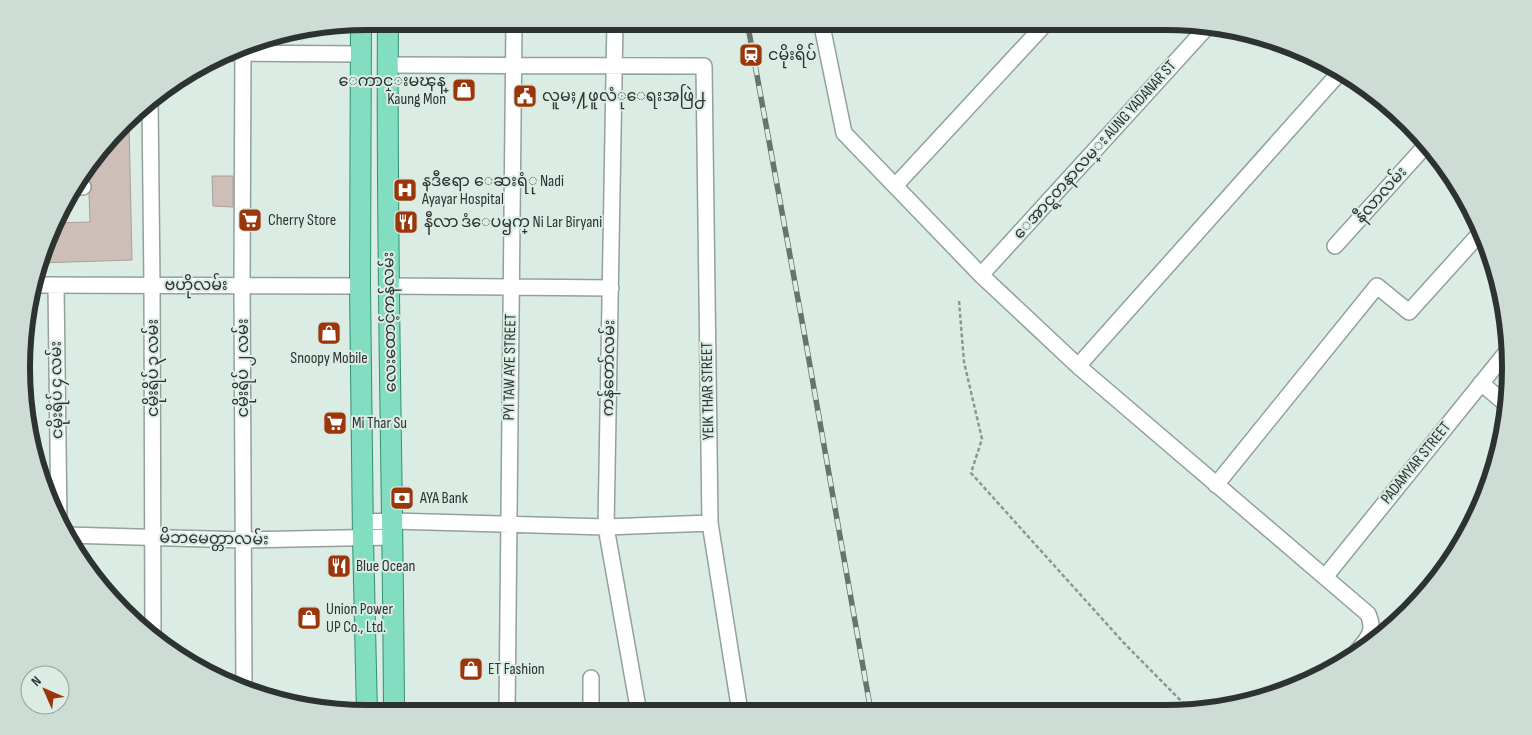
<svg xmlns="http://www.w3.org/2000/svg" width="1532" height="735" viewBox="0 0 1532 735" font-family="'Sofia Sans Condensed','Noto Sans Myanmar',sans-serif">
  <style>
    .building { fill: #cebeb8; stroke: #ad9d97 }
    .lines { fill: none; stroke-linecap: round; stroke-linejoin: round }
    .minor-casing { stroke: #92a19a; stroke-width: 18 }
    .major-casing { stroke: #2e9373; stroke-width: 22 }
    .path { stroke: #8c9792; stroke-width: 2.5; stroke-dasharray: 4 2.5; stroke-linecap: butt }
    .minor { stroke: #fff; stroke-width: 15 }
    .major { stroke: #82ddc1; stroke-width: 20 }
    .rail-casing { stroke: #69736e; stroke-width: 5.5 }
    .rail { stroke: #dbece4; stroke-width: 4; stroke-dasharray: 11; stroke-linecap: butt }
    .labels { text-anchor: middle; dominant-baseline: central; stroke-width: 4; stroke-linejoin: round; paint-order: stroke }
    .poi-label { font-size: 16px; fill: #2d3330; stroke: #dbece4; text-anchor: start }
    .street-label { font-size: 16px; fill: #2d3330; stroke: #dbece4 }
    .rim { fill: none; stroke: #2d3330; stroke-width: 6 }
  </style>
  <rect width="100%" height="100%" fill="#dbece4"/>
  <path class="building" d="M 129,122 L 132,260 L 39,263 L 48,235 L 54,223 L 90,222 L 89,194 L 92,187 L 89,180 L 89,166 Z
    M 212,176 L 233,176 L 233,207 L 213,206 Z"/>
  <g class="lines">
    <g class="minor-casing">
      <path id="minor" d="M 615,21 L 606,527 L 639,713
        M 821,21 L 844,133 L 981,275 L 1078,366 L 1368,614 C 1376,632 1367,639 1355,654
        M 243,46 L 242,284 L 244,690
        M 230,53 L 361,54
        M 388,65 L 704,66 L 710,523 L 740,712
        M 150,100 L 152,285 L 153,636
        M 895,186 L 1048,21
        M 73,187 L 83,187
        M 1335,246 L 1427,144
        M 981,275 L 1208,26
        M 32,285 L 360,286
        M 56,285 L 59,525
        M 389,286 L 611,288
        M 1078,366 L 1341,71
        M 1481,383 L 1507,405
        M 1216,485 L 1377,286 L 1409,312 L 1482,231
        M 363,522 L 393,521 L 606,527 L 710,523
        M 66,535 L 244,540 L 393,537
        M 1325,577 L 1509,349
        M 507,713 L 514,21
        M 591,713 L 591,678"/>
    </g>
    <g class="major-casing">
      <path id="major" d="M 388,21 C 386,252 393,483 394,714
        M 361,22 L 360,286 L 363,538 L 367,714"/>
    </g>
    <path class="path" d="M 959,301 L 964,362 L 982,439 L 971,473 L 1123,642 L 1191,711"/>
    <use href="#minor" class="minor"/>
    <use href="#major" class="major"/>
    <g class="rail-casing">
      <path id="rail" d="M 747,21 L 804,332 L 871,712"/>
    </g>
    <use href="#rail" class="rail"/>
  </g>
  <defs>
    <g id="station-square" transform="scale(1.25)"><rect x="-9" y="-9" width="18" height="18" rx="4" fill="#9b360b" stroke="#dbece4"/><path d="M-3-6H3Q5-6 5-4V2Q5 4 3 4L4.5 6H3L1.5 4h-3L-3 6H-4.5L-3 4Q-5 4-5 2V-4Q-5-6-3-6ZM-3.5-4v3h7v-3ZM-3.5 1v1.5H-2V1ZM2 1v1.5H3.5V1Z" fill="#fff"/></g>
    <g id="shop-square" transform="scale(1.25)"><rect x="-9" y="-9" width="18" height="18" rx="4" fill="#9b360b" stroke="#dbece4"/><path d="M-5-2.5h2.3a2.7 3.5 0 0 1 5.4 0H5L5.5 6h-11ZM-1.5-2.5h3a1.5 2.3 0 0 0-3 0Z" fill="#fff"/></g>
    <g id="civic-square" transform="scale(1.25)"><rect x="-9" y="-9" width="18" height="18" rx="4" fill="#9b360b" stroke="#dbece4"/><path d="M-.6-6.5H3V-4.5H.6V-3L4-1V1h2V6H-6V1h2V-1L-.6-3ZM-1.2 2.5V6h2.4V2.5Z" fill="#fff"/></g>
    <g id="hospital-square" transform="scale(1.25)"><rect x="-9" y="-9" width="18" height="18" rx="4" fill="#9b360b" stroke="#dbece4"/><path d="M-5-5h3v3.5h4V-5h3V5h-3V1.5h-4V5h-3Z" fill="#fff"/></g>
    <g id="supermarket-square" transform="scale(1.25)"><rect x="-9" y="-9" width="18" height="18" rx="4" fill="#9b360b" stroke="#dbece4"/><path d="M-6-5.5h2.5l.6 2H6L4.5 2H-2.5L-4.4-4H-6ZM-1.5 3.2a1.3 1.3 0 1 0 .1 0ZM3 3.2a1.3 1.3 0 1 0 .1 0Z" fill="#fff"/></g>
    <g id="restaurant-square" transform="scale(1.25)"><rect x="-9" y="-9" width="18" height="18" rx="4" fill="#9b360b" stroke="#dbece4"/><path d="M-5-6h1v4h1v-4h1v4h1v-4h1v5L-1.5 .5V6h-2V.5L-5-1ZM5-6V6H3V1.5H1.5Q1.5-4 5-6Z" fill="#fff"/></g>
    <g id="bank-square" transform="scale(1.25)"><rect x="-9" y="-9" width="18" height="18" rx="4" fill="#9b360b" stroke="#dbece4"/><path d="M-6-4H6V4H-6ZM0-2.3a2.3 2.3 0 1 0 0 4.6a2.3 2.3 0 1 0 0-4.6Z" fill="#fff"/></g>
  </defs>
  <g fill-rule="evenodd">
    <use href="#station-square" x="751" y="55"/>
    <use href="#shop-square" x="464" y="90"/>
    <use href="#civic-square" x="525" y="96"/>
    <use href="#hospital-square" x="405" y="190"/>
    <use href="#supermarket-square" x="250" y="220"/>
    <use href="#restaurant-square" x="406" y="222"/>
    <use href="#shop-square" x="329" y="333"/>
    <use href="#supermarket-square" x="335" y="423"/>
    <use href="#bank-square" x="402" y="498"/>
    <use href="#restaurant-square" x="339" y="566"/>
    <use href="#shop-square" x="309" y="618"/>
    <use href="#shop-square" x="471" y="669"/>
  </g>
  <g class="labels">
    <g class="poi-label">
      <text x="768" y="55">ငမိုးရိပ်</text>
      <text x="446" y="81" text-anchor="end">ေကာင္းမၾန္<tspan x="446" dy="18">Kaung Mon</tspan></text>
      <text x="542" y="96">လူမႈ႔ဖူလံုေရးအဖြဲ႕</text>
      <text x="422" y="181">နဒီဧရာ ေဆးရံု Nadi<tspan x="422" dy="18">Ayayar Hospital</tspan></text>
      <text x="268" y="220">Cherry Store</text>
      <text x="424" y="222">နီလာ ဒံေပၝက္ Ni Lar Biryani</text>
      <text x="329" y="358" text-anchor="middle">Snoopy Mobile</text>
      <text x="352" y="423">Mi Thar Su</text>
      <text x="420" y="498">AYA Bank</text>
      <text x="356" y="566">Blue Ocean</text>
      <text x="326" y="609">Union Power<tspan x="326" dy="18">UP Co., Ltd.</tspan></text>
      <text x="488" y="669">ET Fashion</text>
    </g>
    <g class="street-label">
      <text transform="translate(1095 150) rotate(-48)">ေအာင္ရတနာလမ္း AUNG YADANAR ST</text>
      <text transform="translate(1381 195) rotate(-48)">နီလာလမ်း</text>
      <text x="196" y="285">ဗဟိုလမ်း</text>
      <text transform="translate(390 322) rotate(-91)">လေးထောင့်ကန်လမ်း</text>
      <text transform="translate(510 367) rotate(-89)">PYI TAW AYE STREET</text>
      <text transform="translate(153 368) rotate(-90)">ငမိုးရိပ် ၃ လမ်း</text>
      <text transform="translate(243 368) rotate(-90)">ငမိုးရိပ် ၂ လမ်း</text>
      <text transform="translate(609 368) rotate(-89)">ကန်တော်လမ်း</text>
      <text transform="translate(57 390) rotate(-91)">ငမိုးရိပ် ၄ လမ်း</text>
      <text transform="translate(708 391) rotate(-91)">YEIK THAR STREET</text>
      <text transform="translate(1416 463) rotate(-51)">PADAMYAR STREET</text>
      <text transform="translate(214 539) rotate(1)">မိဘမေတ္တာလမ်း</text>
    </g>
  </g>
  <path d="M0 0H1532V735H0ZM367 30H1165A337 337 0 0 1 1502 367V368A337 337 0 0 1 1165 705H367A337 337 0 0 1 30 368V367A337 337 0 0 1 367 30Z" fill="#cdddd6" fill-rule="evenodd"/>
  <path class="rim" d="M367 30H1165A337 337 0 0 1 1502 367V368A337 337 0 0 1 1165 705H367A337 337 0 0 1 30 368V367A337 337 0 0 1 367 30Z"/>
  <g transform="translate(45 690) rotate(315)"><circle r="24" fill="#dbece4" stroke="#95a29c"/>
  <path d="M0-4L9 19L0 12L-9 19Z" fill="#9b360b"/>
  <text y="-8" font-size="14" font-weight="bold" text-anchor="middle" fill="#2d3330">N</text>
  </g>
</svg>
